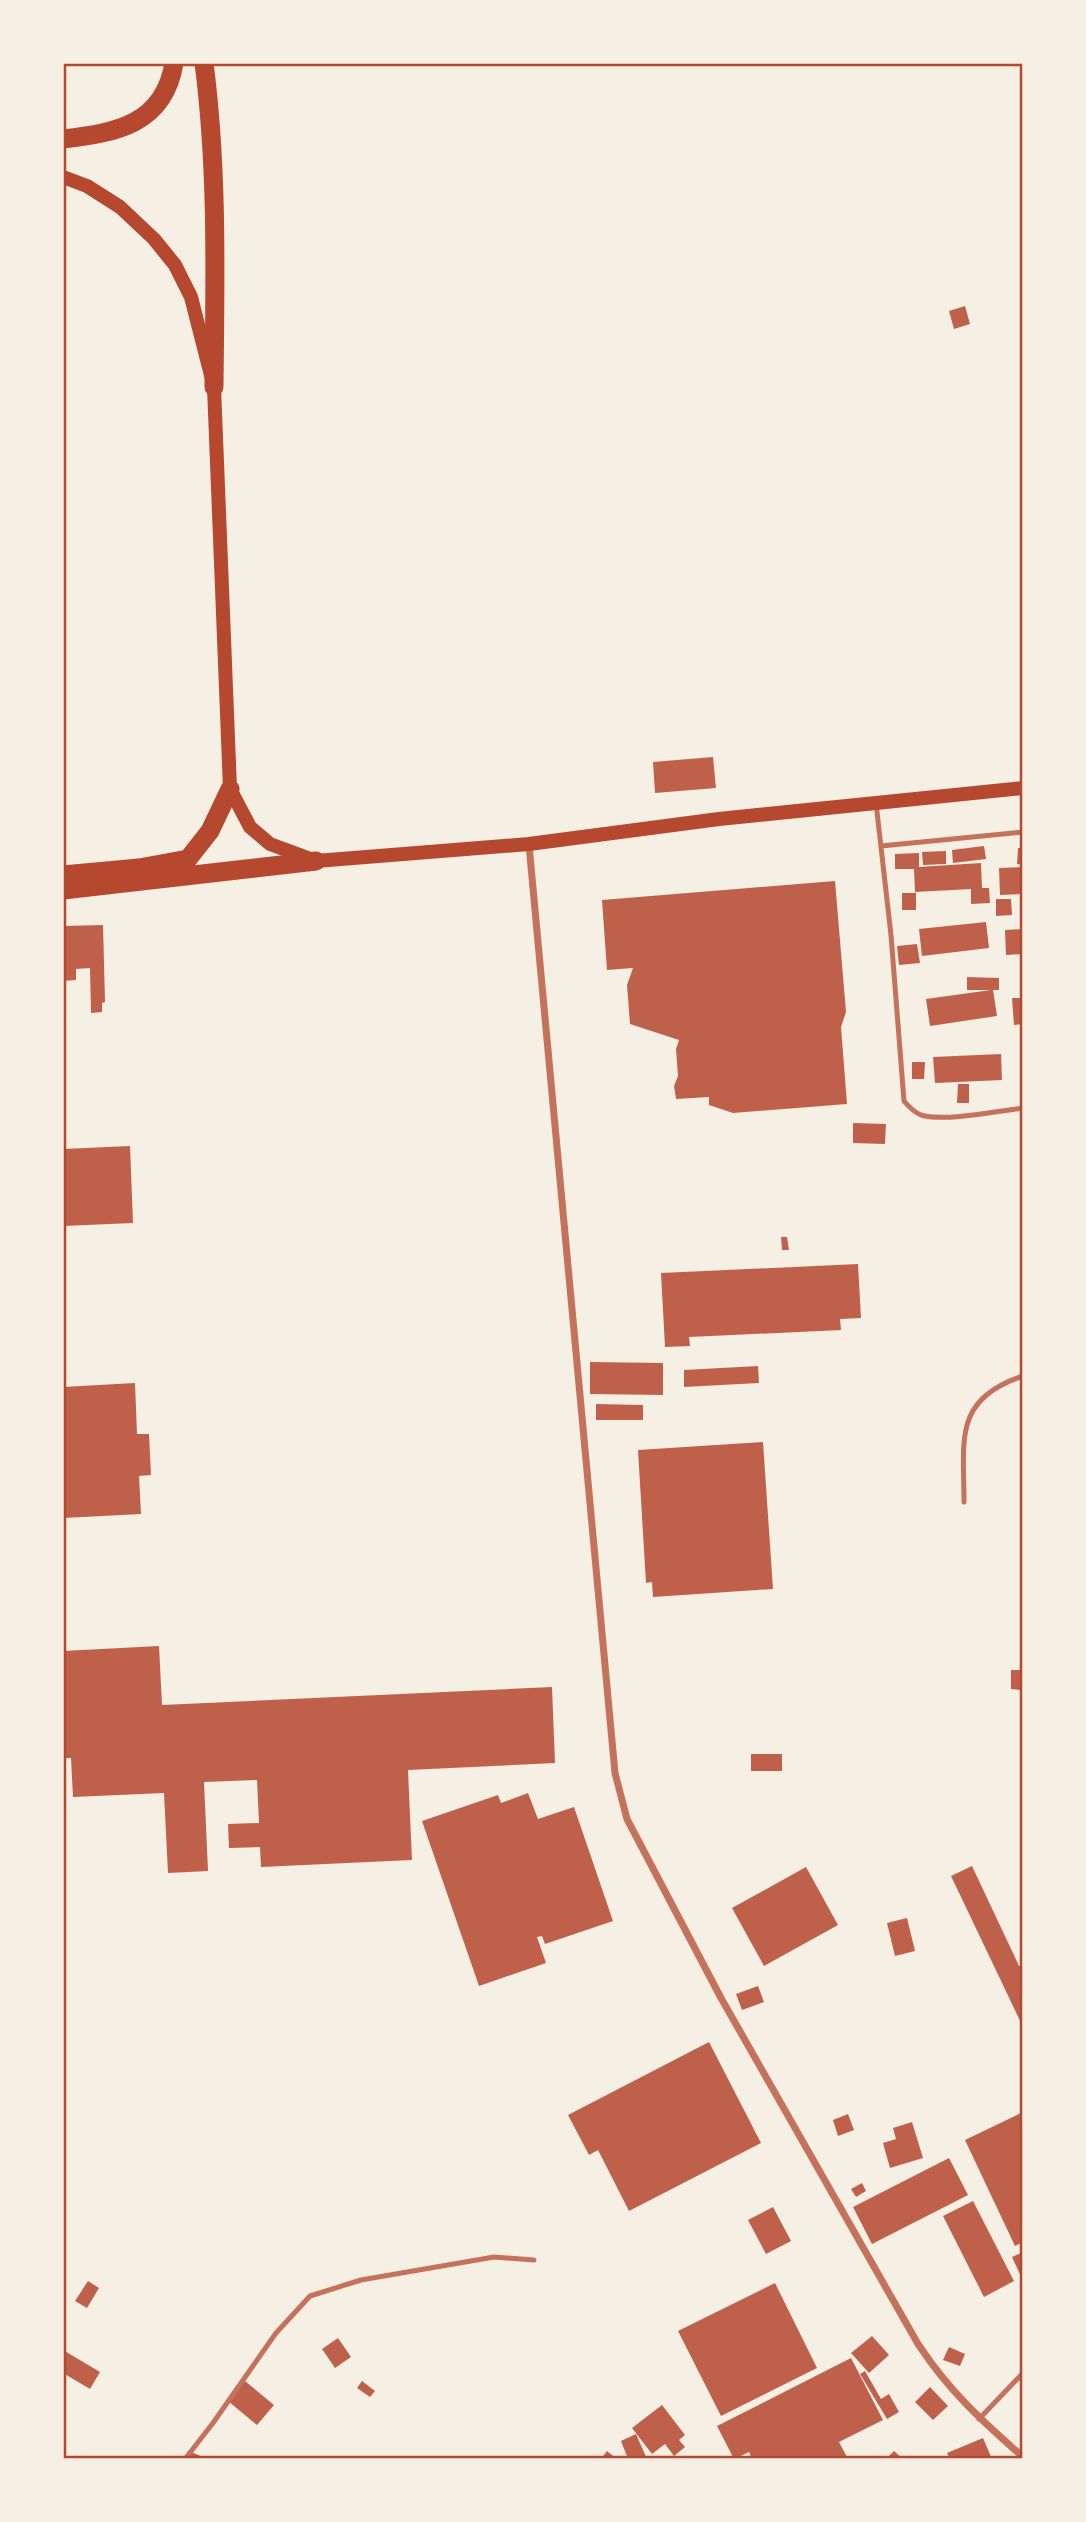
<svg xmlns="http://www.w3.org/2000/svg" width="1086" height="2522" viewBox="0 0 1086 2522" font-family="'Noto Sans',sans-serif">
  <style>
    .building { fill: #bf614a }
    .lines { fill: none; stroke-linecap: round; stroke-linejoin: round }
    .service { stroke: #c5725c; stroke-width: 5 }
    .minor { stroke: #c5725c; stroke-width: 7 }
    .secondary { stroke: #b5482f; stroke-width: 14 }
    .motorway { stroke: #b5482f; stroke-width: 19 }
    .neatline { fill: none; stroke: #b5482f; stroke-width: 2.5 }
  </style>
  <rect width="100%" height="100%" fill="#f6efe4"/>
  <path class="building" d="M 965,306 L 970,324 L 954,329 L 949,311 Z
    M 713,757 L 716,788 L 655,793 L 653,762 Z
    M 984,846 L 986,859 L 953,863 L 952,850 Z
    M 1018,848 L 1023,848 L 1023,865 L 1017,864 Z
    M 946,851 L 946,864 L 923,865 L 922,852 Z
    M 919,853 L 919,867 L 981,863 L 982,888 L 989,888 L 990,903 L 971,904 L 971,889 L 915,892 L 914,869 L 895,869 L 895,854 Z
    M 1023,867 L 1023,894 L 1000,895 L 999,868 Z
    M 835,881 L 846,1012 L 841,1027 L 847,1104 L 733,1113 L 709,1105 L 709,1097 L 676,1099 L 674,1086 L 678,1076 L 676,1049 L 679,1040 L 630,1024 L 627,985 L 633,968 L 607,970 L 602,900 Z
    M 902,893 L 916,893 L 916,910 L 902,910 Z
    M 996,899 L 1011,899 L 1012,915 L 996,916 Z
    M 986,922 L 989,948 L 922,956 L 919,929 Z
    M 103,925 L 105,1002 L 102,1003 L 102,1012 L 91,1013 L 90,968 L 76,969 L 76,980 L 63,981 L 63,926 Z
    M 1023,929 L 1023,954 L 1006,955 L 1005,930 Z
    M 917,944 L 920,963 L 899,965 L 897,946 Z
    M 967,977 L 999,978 L 999,990 L 993,990 L 997,1016 L 930,1026 L 926,999 L 991,990 L 967,990 Z
    M 1012,998 L 1023,998 L 1023,1024 L 1014,1025 Z
    M 1001,1054 L 1002,1080 L 935,1083 L 933,1057 Z
    M 912,1062 L 925,1062 L 924,1079 L 912,1079 Z
    M 958,1084 L 969,1084 L 969,1103 L 957,1103 Z
    M 853,1123 L 886,1124 L 885,1144 L 853,1143 Z
    M 130,1146 L 133,1223 L 63,1226 L 63,1149 Z
    M 781,1237 L 787,1237 L 789,1250 L 782,1250 Z
    M 858,1264 L 861,1318 L 840,1319 L 841,1330 L 689,1337 L 690,1346 L 665,1347 L 661,1273 Z
    M 590,1362 L 663,1363 L 663,1395 L 590,1394 Z
    M 758,1366 L 759,1383 L 684,1387 L 684,1370 Z
    M 135,1383 L 137,1434 L 149,1434 L 151,1475 L 139,1476 L 141,1514 L 63,1518 L 63,1387 Z
    M 596,1404 L 643,1405 L 643,1420 L 596,1420 Z
    M 763,1442 L 773,1589 L 653,1597 L 652,1582 L 646,1583 L 638,1450 Z
    M 159,1646 L 162,1705 L 552,1687 L 555,1763 L 408,1770 L 412,1860 L 261,1867 L 260,1847 L 229,1848 L 228,1824 L 259,1823 L 257,1780 L 204,1782 L 208,1871 L 168,1873 L 164,1793 L 73,1797 L 71,1758 L 63,1758 L 63,1651 Z
    M 1011,1670 L 1023,1670 L 1023,1706 L 1020,1706 L 1020,1690 L 1011,1689 Z
    M 751,1754 L 782,1754 L 782,1771 L 751,1771 Z
    M 528,1793 L 538,1819 L 574,1807 L 613,1921 L 545,1944 L 542,1936 L 537,1937 L 546,1963 L 479,1986 L 422,1821 L 498,1795 L 501,1803 Z
    M 972,1866 L 1019,1966 L 1023,1965 L 1023,2027 L 951,1876 Z
    M 806,1867 L 838,1925 L 764,1966 L 732,1908 Z
    M 907,1918 L 915,1951 L 895,1956 L 887,1923 Z
    M 758,1986 L 764,2002 L 742,2010 L 736,1994 Z
    M 709,2042 L 761,2143 L 629,2211 L 598,2150 L 589,2155 L 568,2115 Z
    M 1023,2112 L 1023,2242 L 1015,2246 L 965,2140 Z
    M 848,2114 L 854,2130 L 838,2136 L 833,2120 Z
    M 912,2122 L 923,2158 L 890,2168 L 883,2143 L 896,2139 L 893,2128 Z
    M 949,2158 L 968,2195 L 872,2244 L 853,2207 Z
    M 862,2183 L 866,2191 L 856,2197 L 851,2189 Z
    M 973,2201 L 1014,2281 L 984,2297 L 943,2216 Z
    M 773,2207 L 791,2241 L 766,2254 L 748,2220 Z
    M 1023,2252 L 1023,2281 L 1012,2257 Z
    M 88,2281 L 99,2288 L 87,2308 L 75,2301 Z
    M 775,2283 L 817,2368 L 721,2416 L 678,2331 Z
    M 872,2336 L 889,2355 L 869,2373 L 851,2353 Z
    M 338,2338 L 351,2357 L 335,2368 L 322,2349 Z
    M 949,2347 L 965,2354 L 960,2366 L 943,2360 Z
    M 63,2350 L 100,2372 L 90,2389 L 63,2373 Z
    M 851,2358 L 883,2420 L 839,2442 L 848,2459 L 752,2459 L 749,2452 L 734,2459 L 717,2426 Z
    M 865,2371 L 881,2399 L 889,2394 L 899,2412 L 887,2419 L 860,2374 Z
    M 245,2381 L 274,2405 L 257,2425 L 228,2401 Z
    M 362,2381 L 375,2391 L 370,2397 L 357,2388 Z
    M 930,2387 L 948,2406 L 933,2420 L 915,2402 Z
    M 662,2405 L 685,2435 L 679,2440 L 685,2447 L 674,2456 L 665,2444 L 652,2454 L 632,2428 Z
    M 636,2434 L 647,2459 L 628,2459 L 621,2441 Z
    M 983,2438 L 992,2459 L 950,2459 L 947,2453 Z
    M 607,2451 L 617,2459 L 601,2459 Z
    M 894,2451 L 903,2459 L 886,2459 Z
    M 191,2452 L 208,2459 L 188,2459 Z"/>
  <g class="lines">
    <path class="service" d="M 876,803 L 891,935 L 904,1101 C 909,1107 914,1112 921,1115 C 943,1122 999,1111 1023,1108
      M 881,846 L 1023,832
      M 964,1502 C 964,1440 953,1399 1023,1376
      M 979,2419 L 1023,2373
      M 185,2459 L 213,2423 L 276,2333 L 310,2296 L 361,2280 L 494,2257 L 534,2260"/>
    <path class="minor" d="M 529,845 L 615,1773 L 627,1819 L 721,1998 L 918,2344 C 949,2391 981,2420 1023,2457"/>
    <path class="secondary" d="M 63,177 L 87,186 L 120,207 L 154,239 L 175,265 L 191,297 L 214,387 L 230,789 L 250,827 L 270,844 L 316,861 L 529,844 L 719,819 L 1023,788"/>
    <path class="motorway" d="M 204,63 C 218,171 215,279 214,387
      M 63,139 C 115,133 164,125 174,63
      M 63,875 L 139,868 L 188,859 L 210,831 L 230,789
      M 63,890 L 316,861"/>
  </g>
  <rect width="1086" height="2522" fill="none" stroke="#f6efe4" stroke-width="130"/>
  <rect x="65" y="65" width="956" height="2392" class="neatline"/>
</svg>
